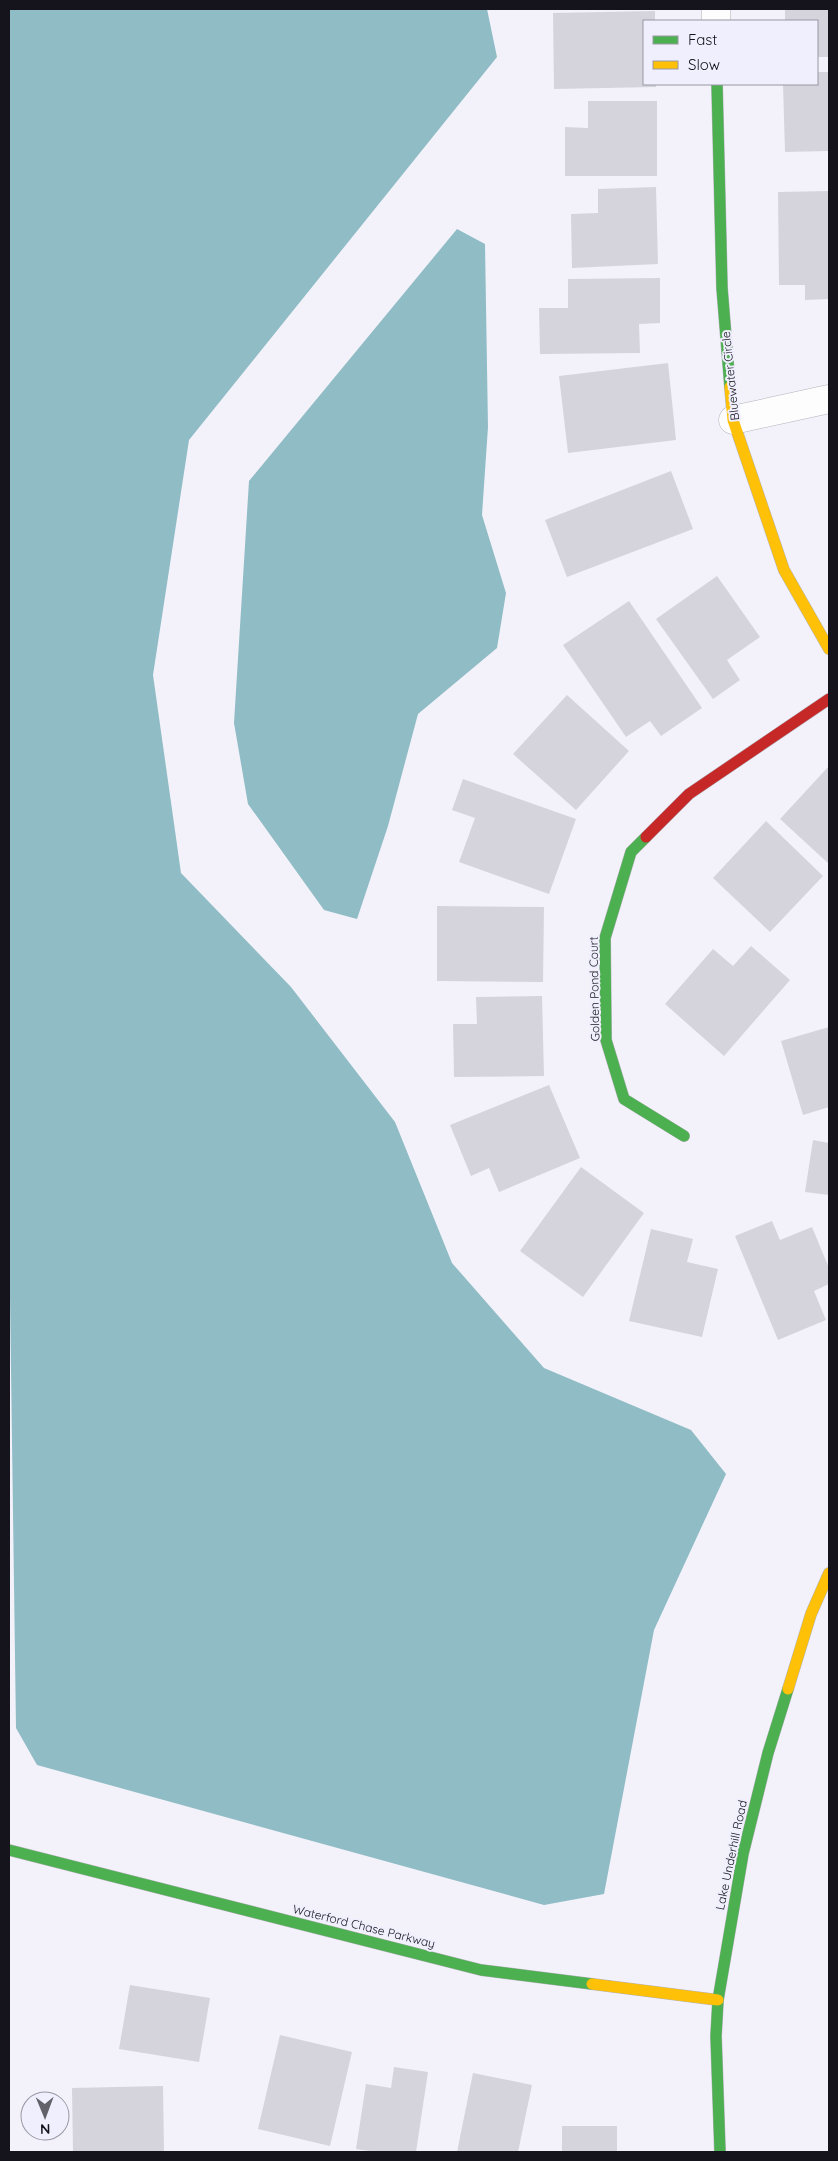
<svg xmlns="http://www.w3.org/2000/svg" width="838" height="2161" viewBox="0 0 838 2161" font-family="Quicksand,sans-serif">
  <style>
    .water { fill: #90bcc6 }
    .building { fill: #d5d4dc }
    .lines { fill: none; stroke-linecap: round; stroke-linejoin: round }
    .street-casing { stroke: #b3b2ba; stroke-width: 29 }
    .fast-casing { stroke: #b3b2ba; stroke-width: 12 }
    .slow-casing { stroke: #b3b2ba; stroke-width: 12 }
    .jam-casing { stroke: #b3b2ba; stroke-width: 12 }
    .street { stroke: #fdfdfe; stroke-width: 28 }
    .fast { stroke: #4caf50; stroke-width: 11 }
    .slow { stroke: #ffc107; stroke-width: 11 }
    .jam { stroke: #c62828; stroke-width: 11 }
    .labels { text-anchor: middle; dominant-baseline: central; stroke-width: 4; stroke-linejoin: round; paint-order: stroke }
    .street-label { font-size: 12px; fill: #15141c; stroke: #f0effd }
  </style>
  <rect width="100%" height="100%" fill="#f3f2fa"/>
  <path class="water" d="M 9,9 L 487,9 L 497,57 L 189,440 L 153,675 L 181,873 L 291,987 L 395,1122 L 452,1263 L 544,1368 L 691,1430 L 726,1474 L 654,1630 L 604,1894 L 544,1905 L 37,1765 L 16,1728 L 9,1225 Z
    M 457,229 L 485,244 L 488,427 L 482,515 L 506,593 L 497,648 L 418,714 L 388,826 L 357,919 L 324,910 L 248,804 L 234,723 L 249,481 Z"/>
  <path class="building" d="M 785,9 L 829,9 L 829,57 L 817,57 L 817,21 L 785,21 Z
    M 655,11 L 655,21 L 644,21 L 644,84 L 656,84 L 656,87 L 554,89 L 553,13 Z
    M 817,72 L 829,72 L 829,151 L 785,152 L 783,84 L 817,84 Z
    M 588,101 L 657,101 L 657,176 L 565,176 L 565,127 L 588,128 Z
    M 656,187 L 658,264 L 572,268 L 571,214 L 598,213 L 598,189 Z
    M 829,191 L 829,299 L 805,300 L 805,285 L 779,285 L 778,192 Z
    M 660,278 L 660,323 L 639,324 L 640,353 L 540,354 L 539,308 L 568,308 L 568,279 Z
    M 668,363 L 676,440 L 568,453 L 559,376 Z
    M 671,471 L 693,529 L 567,577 L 545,520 Z
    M 717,576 L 760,637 L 727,660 L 740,680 L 713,699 L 656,619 Z
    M 629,601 L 702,708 L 661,736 L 650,721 L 626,737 L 563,645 Z
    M 567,695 L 629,751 L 576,810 L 513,754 Z
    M 829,766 L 829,864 L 780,819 Z
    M 463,779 L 576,819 L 549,894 L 459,862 L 475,818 L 452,810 Z
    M 766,821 L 823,876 L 770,932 L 713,878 Z
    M 437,906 L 544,907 L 543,982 L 437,981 Z
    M 751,946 L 790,980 L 724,1056 L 665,1004 L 713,949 L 733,966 Z
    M 542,996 L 544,1076 L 454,1077 L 453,1024 L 477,1024 L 476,997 Z
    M 829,1027 L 829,1107 L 803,1115 L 781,1041 Z
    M 549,1085 L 580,1158 L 499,1192 L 489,1168 L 471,1176 L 450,1125 Z
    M 813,1140 L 829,1143 L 829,1195 L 805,1192 Z
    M 581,1167 L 644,1213 L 583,1297 L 520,1251 Z
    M 772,1221 L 780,1240 L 812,1227 L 829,1268 L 829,1284 L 814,1291 L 826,1320 L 778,1340 L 735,1236 Z
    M 651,1229 L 693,1239 L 687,1262 L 718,1269 L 702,1337 L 629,1321 Z
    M 130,1985 L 210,1998 L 199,2062 L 119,2049 Z
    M 280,2035 L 352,2052 L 330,2146 L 258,2129 Z
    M 394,2067 L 428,2072 L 416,2152 L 376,2152 L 356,2149 L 366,2084 L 391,2088 Z
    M 473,2073 L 532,2085 L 518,2152 L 457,2152 Z
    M 163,2086 L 164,2152 L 73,2152 L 72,2088 Z
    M 562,2126 L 617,2126 L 617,2152 L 562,2152 Z"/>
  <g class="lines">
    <g class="street-casing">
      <path id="street" d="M 716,9 L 716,21
        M 733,420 L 829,399"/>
    </g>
    <g class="fast-casing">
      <path id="fast" d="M 717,84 L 722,288 L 730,387
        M 646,837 L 631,852 L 605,938 L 606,1040 L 624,1099 L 684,1136
        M 9,1850 L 481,1970 L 592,1984
        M 720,2152 L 716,2036 L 718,2000 L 743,1854 L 768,1753 L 788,1689"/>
    </g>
    <g class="slow-casing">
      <path id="slow" d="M 730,387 L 733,420 L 784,570 L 829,649
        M 788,1689 L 811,1614 L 829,1573
        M 592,1984 L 718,2000"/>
    </g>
    <g class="jam-casing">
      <path id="jam" d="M 646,837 L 689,794 L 829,699"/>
    </g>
    <use href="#street" class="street"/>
    <use href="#fast" class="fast"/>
    <use href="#slow" class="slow"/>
    <use href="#jam" class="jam"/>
  </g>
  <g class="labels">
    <g class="street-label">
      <text transform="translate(730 376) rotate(-96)">Bluewater Circle</text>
      <text transform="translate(594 989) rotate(-91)">Golden Pond Court</text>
      <text transform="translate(731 1855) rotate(-78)">Lake Underhill Road</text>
      <text transform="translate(364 1926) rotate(14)">Waterford Chase Parkway</text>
    </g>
  </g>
  <rect width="838" height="2161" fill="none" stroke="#15141c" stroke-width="20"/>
  <rect x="643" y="20" width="175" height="65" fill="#f0effd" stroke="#9897a3"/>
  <rect x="653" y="36" width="25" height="8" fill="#4caf50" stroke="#9897a3"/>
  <text x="688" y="45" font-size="15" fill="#15141c">Fast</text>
  <rect x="653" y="61" width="25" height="8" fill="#ffc107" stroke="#9897a3"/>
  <text x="688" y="70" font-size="15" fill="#15141c">Slow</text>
  <g transform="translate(45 2116) rotate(179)"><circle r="24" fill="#f0effd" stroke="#9897a3"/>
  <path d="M0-4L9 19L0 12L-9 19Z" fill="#63626a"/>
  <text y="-8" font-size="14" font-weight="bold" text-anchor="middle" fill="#15141c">N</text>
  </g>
</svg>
